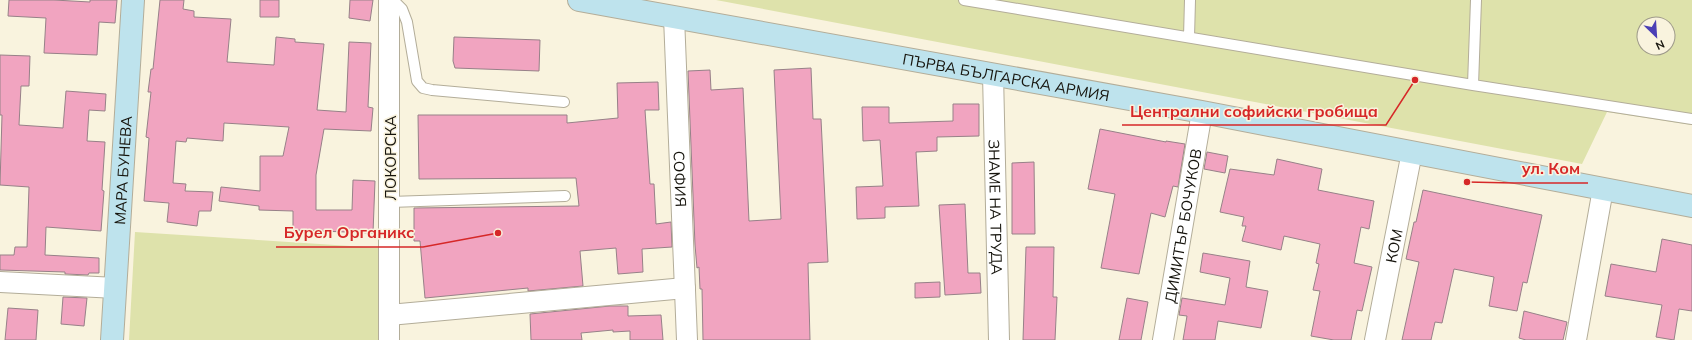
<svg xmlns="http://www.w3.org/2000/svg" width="1692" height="340" viewBox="0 0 1692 340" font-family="Mulish,sans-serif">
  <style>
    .green { fill: #dee2ab; fill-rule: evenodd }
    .building { fill: #f1a4c0; stroke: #978188 }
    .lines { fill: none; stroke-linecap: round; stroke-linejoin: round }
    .lane-casing { stroke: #b3ad99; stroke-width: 12 }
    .street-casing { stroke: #b3ad99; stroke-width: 22 }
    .secondary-casing { stroke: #b3ad99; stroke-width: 24 }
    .lane { stroke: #fff; stroke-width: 10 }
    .street { stroke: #fff; stroke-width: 20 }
    .secondary { stroke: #bee3ed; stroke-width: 22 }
    .labels { text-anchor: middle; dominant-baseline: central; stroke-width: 3; stroke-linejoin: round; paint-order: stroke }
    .street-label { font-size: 15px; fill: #16140d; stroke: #f9f3de }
    .leader { fill: none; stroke: #d62828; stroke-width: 1.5 }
    .callout-dot { fill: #d62828; stroke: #f9f3de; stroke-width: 1.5 }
    .callout-label { font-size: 16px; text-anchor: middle; font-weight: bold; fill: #d62828; stroke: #f9f3de; stroke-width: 3; stroke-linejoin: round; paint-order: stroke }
  </style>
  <rect width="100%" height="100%" fill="#f9f3de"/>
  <path class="green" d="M 716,0 L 1692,0 L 1692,125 L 1607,112 L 1582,164 ZM 1644,24 L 1668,24 L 1668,48 L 1644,48 Z
    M 135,232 L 381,248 L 378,340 L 129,340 Z"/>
  <path class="building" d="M 9,0 L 54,0 L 90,2 L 90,0 L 117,0 L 115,23 L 99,22 L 97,55 L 44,53 L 46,18 L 8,16 Z
    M 160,0 L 184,0 L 183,9 L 194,11 L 194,17 L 231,19 L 227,62 L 274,65 L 276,37 L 295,39 L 295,42 L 324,44 L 317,110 L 346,112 L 349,42 L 371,43 L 368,107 L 373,108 L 371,131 L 324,129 L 316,175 L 316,210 L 352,210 L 353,180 L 375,181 L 373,233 L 293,230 L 293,211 L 259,210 L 259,206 L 219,201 L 221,187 L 260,191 L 260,156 L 283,156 L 289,127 L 224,123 L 223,141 L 187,138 L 186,142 L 176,141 L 173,183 L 186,184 L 185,191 L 213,192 L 211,211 L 199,211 L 197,226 L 167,222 L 169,203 L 144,201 L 149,138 L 146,137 L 151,92 L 148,92 L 151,69 L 153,69 Z
    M 260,0 L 279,0 L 279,17 L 260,17 Z
    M 350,0 L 373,0 L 370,21 L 349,18 Z
    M 454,37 L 540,40 L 539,71 L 455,68 L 453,61 Z
    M 0,55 L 30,56 L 29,86 L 21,86 L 19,125 L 63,128 L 66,91 L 106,94 L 105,111 L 89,110 L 87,141 L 105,142 L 102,190 L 104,191 L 101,231 L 46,227 L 45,255 L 99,258 L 99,273 L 89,273 L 88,275 L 65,274 L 65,272 L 0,270 L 0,255 L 14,255 L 15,247 L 27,247 L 29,187 L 0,185 L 2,115 L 0,115 Z
    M 811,68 L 813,119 L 821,119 L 828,262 L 808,263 L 810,340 L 703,340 L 702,289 L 700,289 L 699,267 L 697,268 L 695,245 L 688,71 L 710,70 L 711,90 L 743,88 L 749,221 L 781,219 L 774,70 Z
    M 658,82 L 659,110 L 645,110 L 650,184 L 654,184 L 656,224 L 671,222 L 672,247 L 642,249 L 643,272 L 618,274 L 616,248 L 580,251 L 583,286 L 528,291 L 528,288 L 425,298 L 420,241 L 414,241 L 414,208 L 579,206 L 576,178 L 419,179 L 418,115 L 567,115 L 567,123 L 618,118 L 617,83 Z
    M 953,104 L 979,104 L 979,136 L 937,137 L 937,151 L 916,152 L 919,206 L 885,207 L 885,218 L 857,219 L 856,187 L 883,186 L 880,140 L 863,141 L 862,107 L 889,107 L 889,123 L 953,121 Z
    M 1100,129 L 1166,142 L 1166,141 L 1185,144 L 1178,187 L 1173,186 L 1165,217 L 1151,213 L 1139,274 L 1101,268 L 1115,194 L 1088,189 Z
    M 1207,152 L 1228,156 L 1225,173 L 1204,169 Z
    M 1277,159 L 1322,169 L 1318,190 L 1374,201 L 1369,229 L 1361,227 L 1354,263 L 1372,267 L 1362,311 L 1357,310 L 1351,340 L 1334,340 L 1311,336 L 1320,291 L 1313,290 L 1319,264 L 1316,263 L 1320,244 L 1284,236 L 1281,250 L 1242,241 L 1246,226 L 1242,226 L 1244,217 L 1220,212 L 1230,169 L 1274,175 Z
    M 1034,162 L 1035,234 L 1012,234 L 1012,163 Z
    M 1423,190 L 1542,215 L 1527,283 L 1523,282 L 1517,311 L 1489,306 L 1494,277 L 1454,269 L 1442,323 L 1435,322 L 1431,340 L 1402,340 L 1419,262 L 1406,259 L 1414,222 L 1416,222 Z
    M 965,204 L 968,273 L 980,273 L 981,293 L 945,295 L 939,205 Z
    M 1662,239 L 1692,245 L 1692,311 L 1679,309 L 1674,340 L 1656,337 L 1662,305 L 1605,296 L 1611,264 L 1656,272 Z
    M 1026,247 L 1054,247 L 1053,297 L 1057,297 L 1055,340 L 1023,340 Z
    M 1203,253 L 1250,261 L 1246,287 L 1268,291 L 1261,328 L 1218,321 L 1215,340 L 1183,340 L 1187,316 L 1179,315 L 1182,298 L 1225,305 L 1230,278 L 1200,272 Z
    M 940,282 L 940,297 L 915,298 L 915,283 Z
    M 63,297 L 87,298 L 84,326 L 61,324 Z
    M 1127,298 L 1148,302 L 1141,340 L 1119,340 Z
    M 610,306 L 628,306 L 628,316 L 661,315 L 663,340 L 630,340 L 630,331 L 613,332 L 613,330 L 581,333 L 582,340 L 531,340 L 530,314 Z
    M 8,308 L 38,310 L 36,340 L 5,340 Z
    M 1524,311 L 1567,322 L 1563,340 L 1526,340 L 1519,338 Z"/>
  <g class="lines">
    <g class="lane-casing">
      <path id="lane" d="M 393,0 L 402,9 L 407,22 L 417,81 L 423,88 L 432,90 L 564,102
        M 964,0 L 1473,85 L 1692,119
        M 1189,37 L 1190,0
        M 1473,85 L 1476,0
        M 390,202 L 565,196"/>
    </g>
    <g class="street-casing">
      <g id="street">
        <path id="s1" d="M 674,17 L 687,340"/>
        <path id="s2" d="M 993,74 L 999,340"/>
        <path d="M 0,282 L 116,288"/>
        <path d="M 389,315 L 685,288"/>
        <path d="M 389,340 L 389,0"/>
        <path id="s3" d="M 1163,340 L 1202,112"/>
        <path id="s4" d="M 1375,340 L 1412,152"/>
        <path d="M 1576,340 L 1603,189"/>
      </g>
    </g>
    <g class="secondary-casing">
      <g id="secondary">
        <path id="s5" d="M 579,0 L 1202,112 L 1692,206"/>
        <path id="s6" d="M 112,340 L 133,0"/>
      </g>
    </g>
    <use href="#lane" class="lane"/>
    <use href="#street" class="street"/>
    <use href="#secondary" class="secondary"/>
  </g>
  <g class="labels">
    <g class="street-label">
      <text stroke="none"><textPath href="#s5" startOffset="434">ПЪРВА БЪЛГАРСКА АРМИЯ</textPath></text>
      <text transform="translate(390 158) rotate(-90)">ЛОКОРСКА</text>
      <text stroke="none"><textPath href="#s6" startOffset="170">МАРА БУНЕВА</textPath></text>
      <text stroke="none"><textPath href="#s1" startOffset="162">СОФИЯ</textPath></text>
      <text stroke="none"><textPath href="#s2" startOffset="133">ЗНАМЕ НА ТРУДА</textPath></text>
      <text stroke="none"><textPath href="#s3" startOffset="116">ДИМИТЪР БОЧУКОВ</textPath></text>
      <text stroke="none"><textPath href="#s4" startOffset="96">КОМ</textPath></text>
    </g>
  </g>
  <path class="leader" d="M1415 80L1386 125H1122M1467 182L1514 183H1588M498 233L423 247H276"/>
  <g class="callout-dot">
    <circle cx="1415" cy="80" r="4"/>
    <circle cx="1467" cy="182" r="4"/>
    <circle cx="498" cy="233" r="4"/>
  </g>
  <g class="callout-label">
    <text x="1254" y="117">Централни софийски гробища</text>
    <text x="1551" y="174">ул. Ком</text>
    <text x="349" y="238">Бурел Органикс</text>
  </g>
  <g transform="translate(1656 36) rotate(155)"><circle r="19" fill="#f9f3de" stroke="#9e9a8a"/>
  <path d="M0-3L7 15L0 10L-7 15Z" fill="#4b3fb5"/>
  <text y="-6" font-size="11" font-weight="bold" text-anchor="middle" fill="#16140d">N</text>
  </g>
</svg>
